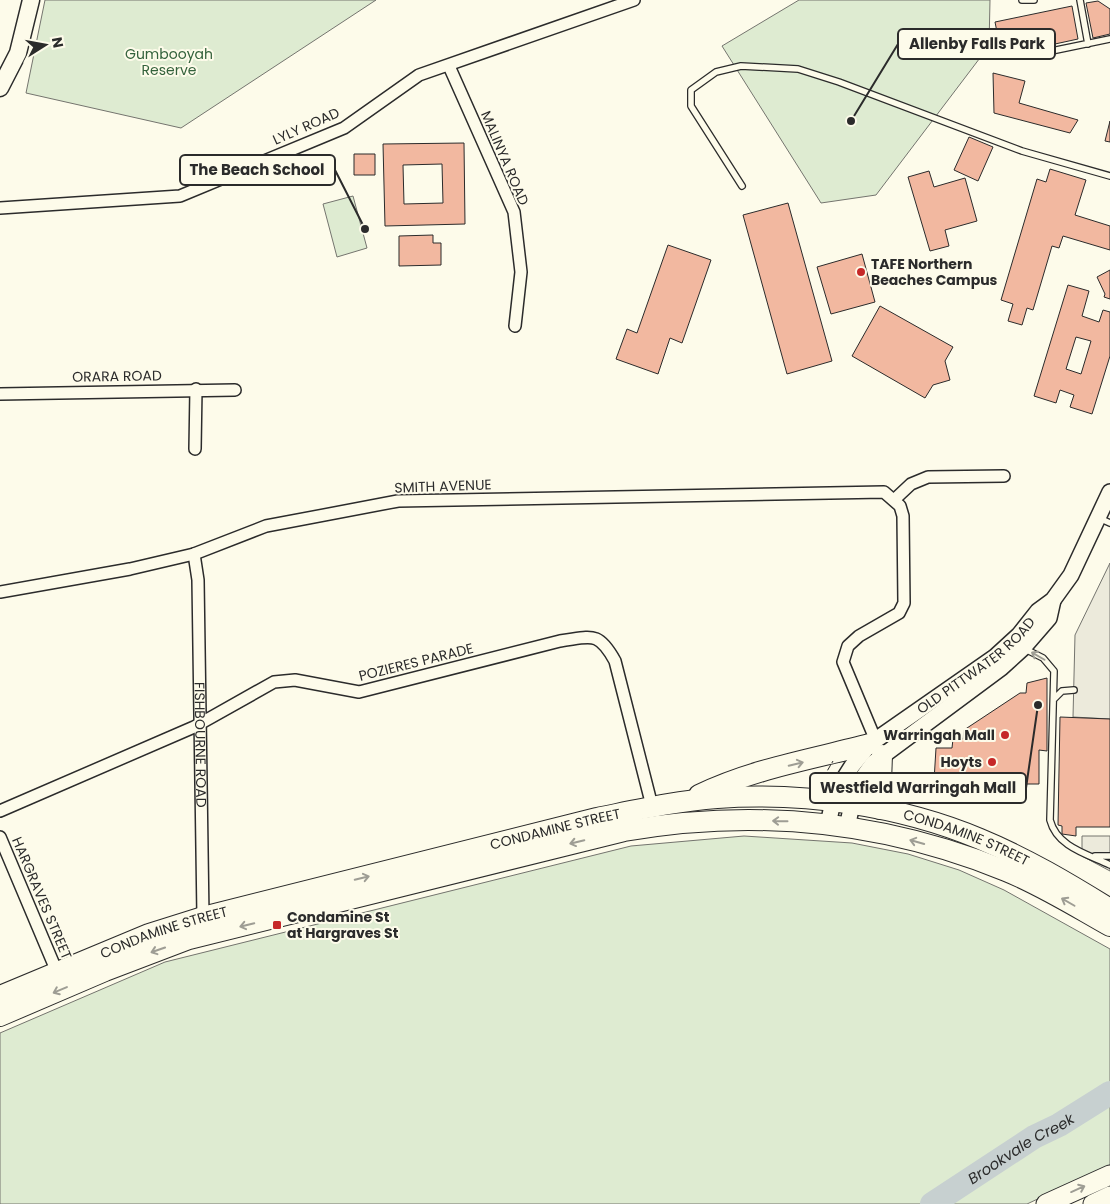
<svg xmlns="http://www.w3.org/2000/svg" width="1110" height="1204" viewBox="0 0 1110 1204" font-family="Poppins,sans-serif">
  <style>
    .green { fill: #deebd1; stroke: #74746e }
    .parking { fill: #eceadb; stroke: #74746e }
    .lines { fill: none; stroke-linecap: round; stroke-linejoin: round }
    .river { stroke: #c7d0d0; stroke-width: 24 }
    .building { fill: #f2b8a0; stroke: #2b2b2b; fill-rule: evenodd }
    .service-casing { stroke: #2b2b2b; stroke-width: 8 }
    .minor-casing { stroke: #2b2b2b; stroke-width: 14 }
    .tertiary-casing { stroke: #2b2b2b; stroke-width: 18 }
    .secondary-casing { stroke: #2b2b2b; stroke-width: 19 }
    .primary-casing { stroke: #2b2b2b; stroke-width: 21 }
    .trunk-casing { stroke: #2b2b2b; stroke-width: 22 }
    .service { stroke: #fdfbea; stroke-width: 5.5 }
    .minor { stroke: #fdfbea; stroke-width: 11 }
    .tertiary { stroke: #fdfbea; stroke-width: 15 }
    .secondary { stroke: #fdfbea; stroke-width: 16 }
    .primary { stroke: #fdfbea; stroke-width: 19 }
    .trunk { stroke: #fdfbea; stroke-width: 20 }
    .fence { stroke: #2b2b2b; stroke-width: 1; stroke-dasharray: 6 2.5; stroke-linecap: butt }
    .oneway { stroke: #9e9d94 }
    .poi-dot { fill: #c62828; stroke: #fdfbea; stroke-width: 2 }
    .labels { text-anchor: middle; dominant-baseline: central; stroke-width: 4; stroke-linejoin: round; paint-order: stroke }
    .park-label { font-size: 14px; fill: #34623c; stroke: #fdfbea }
    .street-label { font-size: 14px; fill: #2b2b2b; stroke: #fdfbea }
    .poi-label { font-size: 14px; font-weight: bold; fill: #2b2b2b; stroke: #fdfbea; text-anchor: start }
    .water-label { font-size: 15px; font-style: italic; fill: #2b2b2b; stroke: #fdfbea }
    .leader { fill: none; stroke: #2b2b2b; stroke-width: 2 }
    .callout-dot { fill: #2b2b2b; stroke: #fdfbea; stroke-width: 2 }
    .callout { fill: #fdfbea; stroke: #2b2b2b; stroke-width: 2 }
    .callout-label { font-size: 15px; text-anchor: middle; font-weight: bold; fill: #2b2b2b }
  </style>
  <rect width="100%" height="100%" fill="#fdfbea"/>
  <path class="green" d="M 45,0 L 376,0 L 181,128 L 26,93 Z
    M 799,0 L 990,0 L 989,46 L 876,195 L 821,203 L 722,46 Z
    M 353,196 L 367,248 L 337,257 L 323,204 Z
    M 744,836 L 852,843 L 908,854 L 959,870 L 1004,890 L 1110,949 L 1110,1165 L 1027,1204 L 0,1204 L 0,1033 L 165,962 L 631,846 Z"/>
  <path class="parking" d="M 1110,563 L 1110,719 L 1073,717 L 1075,635 Z
    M 1082,836 L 1110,836 L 1110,871 L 1082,856 Z"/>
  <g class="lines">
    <path class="river" id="s1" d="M 932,1204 L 1034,1137 L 1059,1125 L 1110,1093"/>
  </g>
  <path class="building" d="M 1098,1 L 1110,9 L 1110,34 L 1093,38 L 1086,3 Z
    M 1072,6 L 1078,39 L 1032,49 L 1030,41 L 1000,47 L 995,22 Z
    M 993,73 L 1025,81 L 1019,103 L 1078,120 L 1070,133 L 994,113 Z
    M 1110,121 L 1110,142 L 1105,141 Z
    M 969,137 L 993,147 L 978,181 L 954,170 Z
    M 464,143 L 465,224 L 385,226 L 383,144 ZM 442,164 L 443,203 L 404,204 L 403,165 Z
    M 354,154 L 375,154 L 375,175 L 354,175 Z
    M 1050,169 L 1086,180 L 1075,215 L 1110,226 L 1110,250 L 1063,236 L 1059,248 L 1052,246 L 1033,310 L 1027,308 L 1022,325 L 1008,321 L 1013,304 L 1001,300 L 1037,179 L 1046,182 Z
    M 929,171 L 934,187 L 965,178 L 977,221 L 945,230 L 949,246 L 930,251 L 908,177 Z
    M 788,203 L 832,361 L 787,374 L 743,215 Z
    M 433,235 L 433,243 L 441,243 L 441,265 L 399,266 L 399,236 Z
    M 668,245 L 711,260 L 682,343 L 670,338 L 658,374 L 616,359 L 627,329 L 637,333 Z
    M 862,254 L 875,302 L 831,314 L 817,267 Z
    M 1110,270 L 1110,299 L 1104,297 L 1105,294 L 1097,277 Z
    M 1068,285 L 1089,291 L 1082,316 L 1099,322 L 1103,310 L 1110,312 L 1110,356 L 1092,414 L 1070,407 L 1074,395 L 1060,390 L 1056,403 L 1034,396 ZM 1076,337 L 1091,341 L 1081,374 L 1066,369 Z
    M 880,306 L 953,347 L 945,361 L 950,380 L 933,385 L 925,398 L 852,356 Z
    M 1047,678 L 1047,751 L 1039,750 L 1039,784 L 1021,784 L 1019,799 L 987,796 L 971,787 L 971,783 L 934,781 L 936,748 L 952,748 L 953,739 L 963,739 L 964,730 L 1020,693 L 1026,693 L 1027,683 Z
    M 1060,717 L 1110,719 L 1110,827 L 1076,827 L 1076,836 L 1062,834 L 1062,826 L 1058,825 Z"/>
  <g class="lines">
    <g class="service-casing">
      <path id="service" d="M 1022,0 L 1034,0
        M 1080,0 L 1088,44
        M 1006,50 L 1037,54 L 1110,39
        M 742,186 L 691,106 L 691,90 L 716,72 L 741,66 L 798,69 L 839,82 L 1022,151 L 1110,176
        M 1099,518 L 1110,523
        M 1025,649 L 1043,658 L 1054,671 L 1050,820 C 1057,847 1087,854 1110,865
        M 1054,699 L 1062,691 L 1074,690
        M 1095,856 L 1110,856"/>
    </g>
    <g class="minor-casing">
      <g id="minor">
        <path d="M 449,66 L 514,212 L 521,272 L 515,326"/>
        <path d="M 0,208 L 180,196 L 344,128 L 419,75 L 634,0"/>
        <path d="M 0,394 L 235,390"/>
        <path d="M 195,449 L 196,389"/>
        <path d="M 895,499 L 911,484 L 928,477 L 1004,476"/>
        <path id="s2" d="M 194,554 L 198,580 L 203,917"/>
        <path d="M 0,592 L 130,569 L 194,554 L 266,526 L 398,501 L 884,492 L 900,506 L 903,516 L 904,603 L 899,613 L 859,636 L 848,646 L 843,662 L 876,741"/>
        <path d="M 0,811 L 194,727 L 274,682 L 295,680 L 359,692 L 560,641 C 591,637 598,630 615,661 L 652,806"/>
        <path d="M 0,837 L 57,972"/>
      </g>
    </g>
    <g class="tertiary-casing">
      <g id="tertiary">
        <path id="s3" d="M 828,824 L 833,802 L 840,785 L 852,766 L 870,744 L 995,657 L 1019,635 L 1038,611 L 1053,600 L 1071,575 L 1110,492"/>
        <path d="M 847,827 L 856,787 L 873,763 L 1001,668 L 1023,648 L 1049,618 L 1053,600"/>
      </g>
    </g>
    <g class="secondary-casing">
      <path id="secondary" d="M 0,88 L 18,53 L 31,0"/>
    </g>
    <g class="primary-casing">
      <path id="primary" d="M 1046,1204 L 1110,1175
        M 1093,1204 L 1110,1196"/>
    </g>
    <g class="trunk-casing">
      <g id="trunk">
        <path d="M 699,795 C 752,769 813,759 870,744"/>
        <path d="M 880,809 L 882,755"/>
        <path id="s4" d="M 0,996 L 149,934 L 203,917 L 597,818 C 637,810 676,801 717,798 C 804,792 899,805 980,839 C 1026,858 1068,883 1110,909"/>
        <path d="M 0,1016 L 105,971 L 189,939 L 624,831 C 755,808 883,821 1006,871 C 1043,886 1076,907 1110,926"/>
      </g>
    </g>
    <use href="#service" class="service"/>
    <use href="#minor" class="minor"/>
    <use href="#tertiary" class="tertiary"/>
    <use href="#secondary" class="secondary"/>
    <use href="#primary" class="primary"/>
    <use href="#trunk" class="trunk"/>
    <path class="fence" d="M 819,785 L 833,761"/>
  </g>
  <defs><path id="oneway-shaft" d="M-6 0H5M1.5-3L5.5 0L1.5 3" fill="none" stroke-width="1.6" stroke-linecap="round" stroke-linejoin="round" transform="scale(1.25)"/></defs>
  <g class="oneway">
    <use href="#oneway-shaft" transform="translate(1038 656) rotate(-150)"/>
    <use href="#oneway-shaft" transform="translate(796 764) rotate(-14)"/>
    <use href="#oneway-shaft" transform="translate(780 821) rotate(-179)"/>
    <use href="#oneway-shaft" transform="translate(577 842) rotate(167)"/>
    <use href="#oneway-shaft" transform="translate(917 842) rotate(-164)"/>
    <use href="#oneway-shaft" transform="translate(362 878) rotate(-14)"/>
    <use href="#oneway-shaft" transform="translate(1068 902) rotate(-150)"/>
    <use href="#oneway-shaft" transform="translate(247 925) rotate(166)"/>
    <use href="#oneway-shaft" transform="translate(158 950) rotate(161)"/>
    <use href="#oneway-shaft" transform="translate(60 990) rotate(157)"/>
    <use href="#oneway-shaft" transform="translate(1078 1189) rotate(-24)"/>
  </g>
  <g class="poi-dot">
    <circle cx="861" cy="272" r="5"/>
    <circle cx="1005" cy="735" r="5"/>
    <circle cx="992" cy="762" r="5"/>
    <rect x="272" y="920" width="10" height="10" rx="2.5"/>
  </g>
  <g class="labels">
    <g class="park-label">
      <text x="169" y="54">Gumbooyah<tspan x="169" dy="16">Reserve</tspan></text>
    </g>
    <g class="street-label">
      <text transform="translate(306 126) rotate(-24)">LYLY ROAD</text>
      <text transform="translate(505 158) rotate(67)">MALINYA ROAD</text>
      <text transform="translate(117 376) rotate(-1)">ORARA ROAD</text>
      <text transform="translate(443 486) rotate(-2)">SMITH AVENUE</text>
      <text transform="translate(416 662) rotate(-14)">POZIERES PARADE</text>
      <text stroke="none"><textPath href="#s3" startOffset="224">OLD PITTWATER ROAD</textPath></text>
      <text stroke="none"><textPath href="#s2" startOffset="191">FISHBOURNE ROAD</textPath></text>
      <text stroke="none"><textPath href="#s4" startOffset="581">CONDAMINE STREET</textPath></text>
      <text stroke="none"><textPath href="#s4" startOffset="1001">CONDAMINE STREET</textPath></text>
      <text transform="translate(42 898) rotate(67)">HARGRAVES STREET</text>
      <text stroke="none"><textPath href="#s4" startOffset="176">CONDAMINE STREET</textPath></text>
    </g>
    <g class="poi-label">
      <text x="871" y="264">TAFE Northern<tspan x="871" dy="16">Beaches Campus</tspan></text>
      <text x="995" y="735" text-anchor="end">Warringah Mall</text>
      <text x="982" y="762" text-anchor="end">Hoyts</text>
      <text x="287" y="917">Condamine St<tspan x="287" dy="16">at Hargraves St</tspan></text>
    </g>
    <g class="water-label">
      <text stroke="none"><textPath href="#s1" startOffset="105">Brookvale Creek</textPath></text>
    </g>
  </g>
  <path class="leader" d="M851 121L898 44M365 229L335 170M1038 705L1026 788"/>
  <g class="callout-dot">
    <circle cx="851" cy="121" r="5"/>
    <circle cx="365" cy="229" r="5"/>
    <circle cx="1038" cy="705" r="5"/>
  </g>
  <g class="callout">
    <rect x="898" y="29" width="157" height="30" rx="5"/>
    <rect x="180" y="155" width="155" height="30" rx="5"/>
    <rect x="810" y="773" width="216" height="30" rx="5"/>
  </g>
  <g class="callout-label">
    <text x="977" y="49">Allenby Falls Park</text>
    <text x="257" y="175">The Beach School</text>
    <text x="918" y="793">Westfield Warringah Mall</text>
  </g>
  <g transform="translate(45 45) rotate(79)" stroke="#fdfbea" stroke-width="4" paint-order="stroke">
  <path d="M0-4L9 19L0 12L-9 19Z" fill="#2b2b2b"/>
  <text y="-8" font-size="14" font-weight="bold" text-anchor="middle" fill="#2b2b2b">N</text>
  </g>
</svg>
